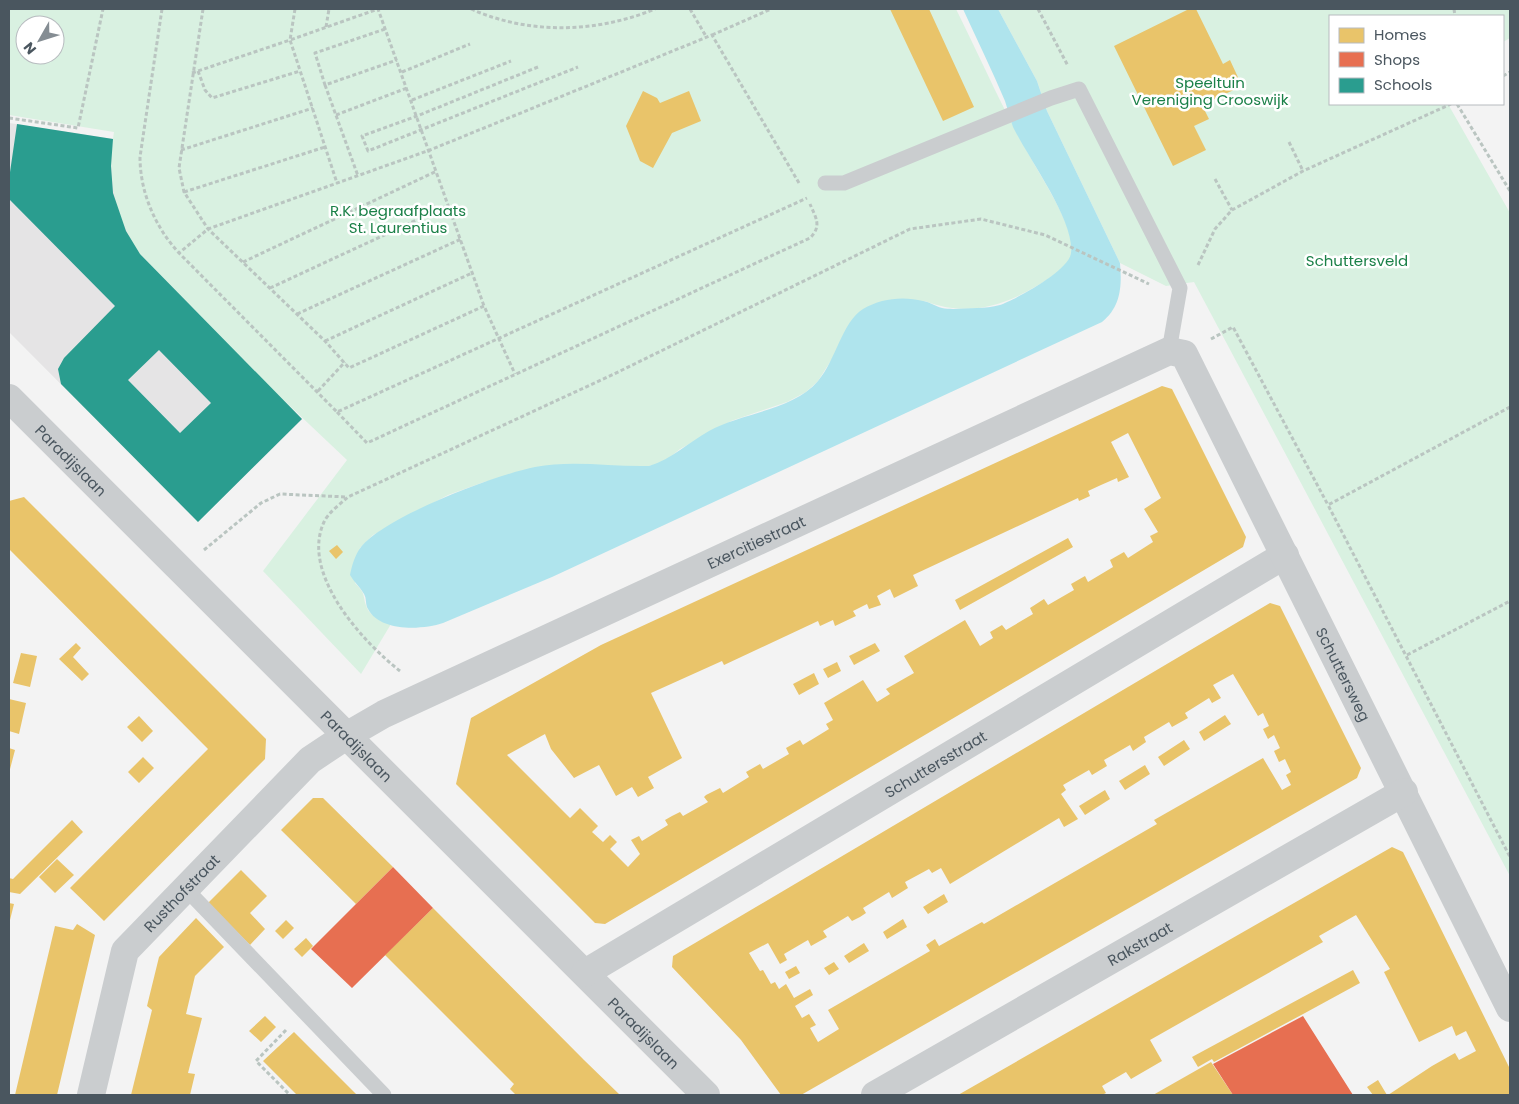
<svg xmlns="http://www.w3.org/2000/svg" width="1519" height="1104" viewBox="0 0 1519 1104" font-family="Poppins,sans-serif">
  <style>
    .education { fill: #e5e4e5 }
    .green { fill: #d9f1e1; fill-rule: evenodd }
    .water { fill: #afe4ed }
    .homes { fill: #e9c46a; fill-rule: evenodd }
    .shops { fill: #e76f51 }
    .schools { fill: #2a9d8f; fill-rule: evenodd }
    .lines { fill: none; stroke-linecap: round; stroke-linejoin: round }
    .path { stroke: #bac5c1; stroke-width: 3; stroke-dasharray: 4 2.5; stroke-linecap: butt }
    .service { stroke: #cacdcf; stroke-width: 15 }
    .minor { stroke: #cacdcf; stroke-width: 28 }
    .labels { text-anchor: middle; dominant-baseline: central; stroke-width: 5; stroke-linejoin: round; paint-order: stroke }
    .park-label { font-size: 15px; fill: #1b8048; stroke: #fff }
    .street-label { font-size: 15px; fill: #4a565f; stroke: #fff }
  </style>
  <rect width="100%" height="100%" fill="#f3f3f3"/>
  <path class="education" d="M 9,123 L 113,139 L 111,153 L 121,219 L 140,254 L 302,419 L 198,522 L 9,332 Z"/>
  <path class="green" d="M 9,9 L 956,9 C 978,53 998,99 1022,142 C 1038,173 1060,203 1071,237 C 1072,241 1072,251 1071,256 C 1066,271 1034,288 1020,295 C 989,310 958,314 925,301 L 837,351 L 818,381 L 806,392 L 787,402 L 731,421 L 680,449 L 664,462 L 649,466 L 633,467 L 558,465 L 484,482 L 448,495 L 373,535 L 360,548 L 355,583 C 367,595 362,596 367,608 C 371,617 383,621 391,624 L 361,674 L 263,571 L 347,460 L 273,390 L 140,254 C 115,217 106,177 114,132 L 9,115 ZM 25,25 L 55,25 L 55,55 L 25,55 Z
    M 998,9 L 1510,9 L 1510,38 L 1503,42 L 1503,16 L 1330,16 L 1330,104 L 1448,104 L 1510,213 L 1510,876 L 1194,282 L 1166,286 L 1120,263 L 1047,111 L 1037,81 Z"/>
  <path class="water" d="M 963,9 L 998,9 L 1037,81 L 1047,111 L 1120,263 C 1122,286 1121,307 1102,322 L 552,577 L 443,623 C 422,630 380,632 368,609 C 365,604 367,599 364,594 C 360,587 354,582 350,575 C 352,565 355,555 361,547 C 386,516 495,475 535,467 C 572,460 612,467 649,466 C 672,459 689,442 709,431 C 743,412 792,411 818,381 C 836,360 842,322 863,309 C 881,298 904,296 923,301 C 930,302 935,306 942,308 C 952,310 966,308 977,308 C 984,308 993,307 1000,305 C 1016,299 1069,271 1071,253 C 1075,221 1028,158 1013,127 C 1010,119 1008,110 1005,101 C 992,70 977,40 963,9 Z"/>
  <path class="homes" d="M 890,9 L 929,9 L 974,107 L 943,121 Z
    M 1189,9 L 1196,9 L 1223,64 L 1230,60 L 1242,86 L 1202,105 L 1209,119 L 1194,126 L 1206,150 L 1173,166 L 1114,46 Z
    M 643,91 L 657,98 L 660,103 L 689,91 L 701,121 L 672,133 L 653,168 L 640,161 L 626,126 Z
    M 1162,386 L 1172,389 L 1246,537 L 1243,547 L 605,924 L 595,923 L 456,784 L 471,718 L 601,645 ZM 1128,433 L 1161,498 L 1144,509 L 1158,532 L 1150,536 L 1153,542 L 1128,558 L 1124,552 L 1110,560 L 1113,567 L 1088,582 L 1085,576 L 1071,584 L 1074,590 L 1048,605 L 1044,599 L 1030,608 L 1033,614 L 1006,630 L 1002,625 L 990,632 L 993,638 L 980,646 L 965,620 L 904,656 L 914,673 L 886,689 L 890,694 L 877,702 L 863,680 L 824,703 L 833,720 L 826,724 L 829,729 L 803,745 L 800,740 L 786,748 L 789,754 L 763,769 L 760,764 L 746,772 L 749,777 L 723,793 L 720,788 L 706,795 L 704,797 L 708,802 L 683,816 L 680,812 L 672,816 L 665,820 L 668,825 L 642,841 L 639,836 L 631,840 L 640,854 L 628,867 L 610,849 L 617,842 L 610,835 L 603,842 L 592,832 L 598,826 L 580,808 L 570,818 L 507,755 L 545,734 L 551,749 L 574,778 L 599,765 L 616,796 L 632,787 L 638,797 L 654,788 L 648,777 L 682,758 L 651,693 L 722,661 L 724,665 L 818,621 L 820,626 L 833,620 L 835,626 L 856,616 L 853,611 L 867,604 L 869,609 L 881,605 L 877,596 L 890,589 L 894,598 L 918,586 L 913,575 L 1078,498 L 1079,501 L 1090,496 L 1088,491 L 1101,485 L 1117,478 L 1118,482 L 1129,477 L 1111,442 Z
    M 24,497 L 266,739 L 265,759 L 104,921 L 70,888 L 208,749 L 9,549 L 9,501 Z
    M 1068,538 L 1073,547 L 960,610 L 955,600 Z
    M 337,545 L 343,552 L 336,559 L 329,551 Z
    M 1270,603 L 1280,606 L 1361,768 L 1357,778 L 801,1095 L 781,1095 L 741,1040 L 672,967 L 673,956 ZM 1233,674 L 1258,716 L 1263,713 L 1269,726 L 1263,729 L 1268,739 L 1274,735 L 1280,748 L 1274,751 L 1279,762 L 1285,759 L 1291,772 L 1286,775 L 1291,785 L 1282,790 L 1263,758 L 1154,820 L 1157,824 L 984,924 L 982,922 L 939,946 L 935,939 L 926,945 L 930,951 L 828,1010 L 839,1029 L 818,1042 L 810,1028 L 816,1025 L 809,1014 L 802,1018 L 795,1006 L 813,995 L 810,989 L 794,998 L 786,984 L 779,989 L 775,982 L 771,984 L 763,970 L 760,971 L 749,953 L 768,943 L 780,964 L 787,960 L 784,954 L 808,940 L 811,946 L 827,937 L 823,931 L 848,916 L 852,921 L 860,917 L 866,913 L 863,908 L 889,892 L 892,898 L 908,888 L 905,882 L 929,869 L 932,873 L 941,868 L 950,884 L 1059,818 L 1064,827 L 1078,819 L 1061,794 L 1066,790 L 1063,785 L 1089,770 L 1092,775 L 1107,766 L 1104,760 L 1130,745 L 1133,751 L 1146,742 L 1144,737 L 1169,722 L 1172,727 L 1188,718 L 1185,713 L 1209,698 L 1212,703 L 1221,698 L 1213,685 Z
    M 76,643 L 81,648 L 73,657 L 89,674 L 82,681 L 59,659 Z
    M 875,643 L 880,651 L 854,665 L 849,656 Z
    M 21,653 L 37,656 L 30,687 L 13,683 Z
    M 837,662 L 841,671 L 828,678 L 823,669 Z
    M 814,673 L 819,684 L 799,695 L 793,684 Z
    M 9,699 L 26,703 L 19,734 L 9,731 Z
    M 1225,715 L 1231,724 L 1204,741 L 1199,732 Z
    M 139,716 L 153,731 L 142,742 L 127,727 Z
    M 1184,740 L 1190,749 L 1164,766 L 1158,757 Z
    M 9,748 L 15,750 L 9,773 Z
    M 143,757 L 154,768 L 139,783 L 128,772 Z
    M 1145,765 L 1150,774 L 1125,790 L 1119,781 Z
    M 1105,790 L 1110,799 L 1085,815 L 1079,806 Z
    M 313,798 L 323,798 L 393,867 L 356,904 L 281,830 Z
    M 72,820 L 83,832 L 20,894 L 9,892 L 9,878 L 13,879 Z
    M 1392,847 L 1403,852 L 1510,1069 L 1510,1095 L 1388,1095 L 1432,1066 L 1455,1053 L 1459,1060 L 1476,1051 L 1466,1031 L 1456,1036 L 1452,1026 L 1419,1042 L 1384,972 L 1390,969 L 1356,915 L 1319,936 L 1323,942 L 1150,1040 L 1162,1061 L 1131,1079 L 1126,1072 L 1102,1086 L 1106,1093 L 1102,1095 L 958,1095 Z
    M 57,859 L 74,875 L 55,893 L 39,877 Z
    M 241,870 L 267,896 L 250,913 L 265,929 L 250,945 L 208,903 Z
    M 944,894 L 948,902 L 928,914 L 923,907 Z
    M 9,903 L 14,904 L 9,924 Z
    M 433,908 L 584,1060 L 620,1095 L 516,1095 L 510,1089 L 514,1084 L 385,955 Z
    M 196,918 L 224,947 L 195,976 L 186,1014 L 202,1018 L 188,1073 L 195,1074 L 190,1095 L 131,1095 L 152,1010 L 147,1006 L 159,957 Z
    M 903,919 L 907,927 L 887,939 L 883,932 Z
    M 286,920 L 294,928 L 283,939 L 275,931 Z
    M 77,924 L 95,935 L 57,1095 L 15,1095 L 55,926 L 73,930 Z
    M 306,938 L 313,946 L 302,957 L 294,949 Z
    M 864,943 L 869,951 L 849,963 L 844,956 Z
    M 834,962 L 839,969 L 829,975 L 824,968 Z
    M 796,966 L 800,973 L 789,979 L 785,972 Z
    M 1353,970 L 1360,983 L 1305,1013 L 1214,1062 L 1212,1059 L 1198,1067 L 1192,1057 Z
    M 265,1016 L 276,1027 L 261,1042 L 249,1031 Z
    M 294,1032 L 357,1095 L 297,1095 L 263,1061 Z
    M 1211,1062 L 1233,1095 L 1153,1095 Z
    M 1378,1080 L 1387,1095 L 1373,1095 L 1367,1087 Z"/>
  <path class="shops" d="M 393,867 L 433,908 L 352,988 L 311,949 Z
    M 1303,1016 L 1353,1095 L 1233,1095 L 1213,1064 Z"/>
  <path class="schools" d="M 17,124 L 113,139 L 111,166 L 113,193 L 126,231 L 140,254 L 302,419 L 198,522 L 61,384 L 58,369 L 64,358 L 115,306 L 9,199 L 9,179 ZM 159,350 L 211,403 L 180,433 L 128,380 Z"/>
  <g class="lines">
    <path class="path" d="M 162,9 L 140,157 C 140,192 155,227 179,253
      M 203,9 L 179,168 L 184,192 L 208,229 L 325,341 L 349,368 L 484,306 L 515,374
      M 295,9 L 290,40 L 378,9 L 484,306
      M 471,9 C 530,35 596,33 655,9
      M 690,9 L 707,38
      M 1038,9 L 1068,66
      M 1454,9 L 1455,16
      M 326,27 L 329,9
      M 385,29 L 315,53 L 325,85 L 397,60
      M 712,35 L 771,9
      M 538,67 L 417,116 L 362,136 L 368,151 L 578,67
      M 198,71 L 205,90 L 212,98 L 300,71
      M 402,72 L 470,44
      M 192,73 L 290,40 L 337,183
      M 1503,76 L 1510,72
      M 325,85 L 358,176
      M 412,100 L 511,61
      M 1457,104 L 1510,191
      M 336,115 L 407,88
      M 9,118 L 78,128 L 103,9
      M 1289,142 L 1303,171
      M 181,150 L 313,108
      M 1215,179 L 1232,210
      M 799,183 L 712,35 L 430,150 L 208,229 L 179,253 L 337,412 L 807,198
      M 184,192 L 325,147
      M 243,262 L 437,171
      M 1198,265 L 1215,229 L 1232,210 L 1303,171 L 1451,104
      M 270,288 L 449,205
      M 297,314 L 461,239
      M 1211,339 L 1233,327 L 1328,505
      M 325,341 L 472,273
      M 318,391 L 345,362
      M 1510,407 L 1328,505 L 1510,857
      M 337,412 L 367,443 L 810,238 C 822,226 816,218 810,204
      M 204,550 L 261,503 L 280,494 L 347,497
      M 1407,655 L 1510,601
      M 400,671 C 363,642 300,574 324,522 C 328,513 340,504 348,497 L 614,374 L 910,229 L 981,219 L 1045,235 L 1149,284
      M 286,1030 L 256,1061 L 290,1095"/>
    <path class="service" d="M 825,183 L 844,183 L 1051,98 L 1079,89 L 1180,288 L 1169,351
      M 185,888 L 384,1095"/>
    <g class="minor">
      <path id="s1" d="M 9,398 L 706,1095"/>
      <path id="s2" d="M 585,973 L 1285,555"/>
      <path id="s3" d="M 91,1095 L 125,951 L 310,760 L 346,736 L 384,714 L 1169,351 L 1184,354 L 1510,1008"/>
      <path id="s4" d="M 875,1095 L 1404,792"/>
    </g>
  </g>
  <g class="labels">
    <g class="park-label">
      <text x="1210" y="82">Speeltuin<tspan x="1210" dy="17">Vereniging Crooswijk</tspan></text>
      <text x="398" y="210">R.K. begraafplaats<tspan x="398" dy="17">St. Laurentius</tspan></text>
      <text x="1357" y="260">Schuttersveld</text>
    </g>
    <g class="street-label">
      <text stroke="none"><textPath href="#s1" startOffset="88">Paradijslaan</textPath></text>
      <text stroke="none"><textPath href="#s3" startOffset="911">Exercitiestraat</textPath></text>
      <text stroke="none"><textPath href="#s3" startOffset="1739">Schuttersweg</textPath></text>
      <text stroke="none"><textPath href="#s1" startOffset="492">Paradijslaan</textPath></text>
      <text stroke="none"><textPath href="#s2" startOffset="408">Schuttersstraat</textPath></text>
      <text stroke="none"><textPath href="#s3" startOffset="229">Rusthofstraat</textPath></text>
      <text stroke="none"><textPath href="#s4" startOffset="305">Rakstraat</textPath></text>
      <text stroke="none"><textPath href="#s1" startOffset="898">Paradijslaan</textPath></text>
    </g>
  </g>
  <rect width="1519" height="1104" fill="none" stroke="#4a565f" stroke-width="20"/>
  <rect x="1329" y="15" width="175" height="90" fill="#ffffff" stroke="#b7bbbf"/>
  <rect x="1339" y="28" width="25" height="15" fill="#e9c46a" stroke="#b7bbbf"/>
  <text x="1374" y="40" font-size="15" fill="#4a565f">Homes</text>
  <rect x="1339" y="52" width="25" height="15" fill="#e76f51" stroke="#b7bbbf"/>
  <text x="1374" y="65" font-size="15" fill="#4a565f">Shops</text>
  <rect x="1339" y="78" width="25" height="15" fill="#2a9d8f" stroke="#b7bbbf"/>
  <text x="1374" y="90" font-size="15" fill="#4a565f">Schools</text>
  <g transform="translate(40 40) rotate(231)"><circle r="24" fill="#ffffff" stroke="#b7bbbf"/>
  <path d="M0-4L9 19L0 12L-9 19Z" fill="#858d93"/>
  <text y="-8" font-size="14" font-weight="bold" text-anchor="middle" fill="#4a565f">N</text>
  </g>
</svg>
